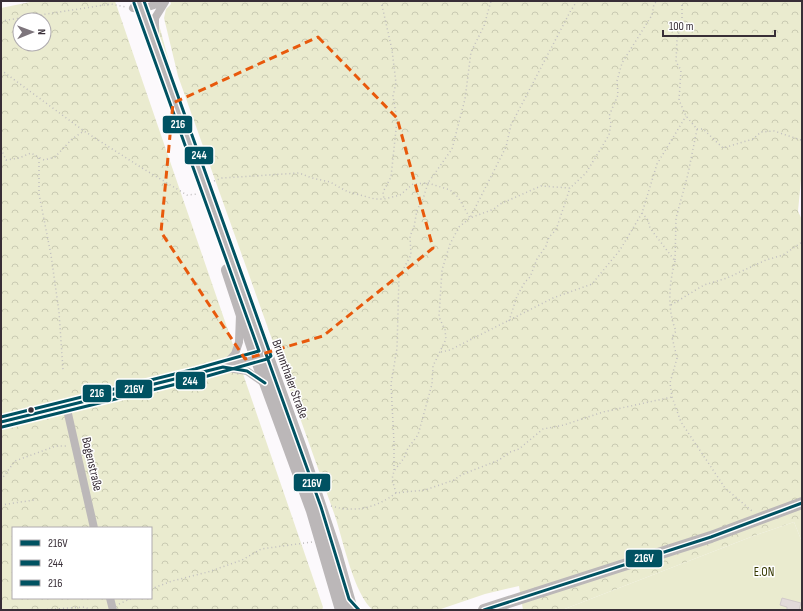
<svg xmlns="http://www.w3.org/2000/svg" width="803" height="611" viewBox="0 0 803 611" font-family="'Sofia Sans Condensed',sans-serif">
  <style>
    .grass { fill: url(#grass-tufts) }
    .forest { fill: url(#forest-crowns); fill-rule: evenodd }
    .park { fill: #eaebcf }
    .building { fill: #e2dad9; stroke: #d2caca }
    .lines { fill: none; stroke-linecap: round; stroke-linejoin: round }
    .path { stroke: #c0bebf; stroke-width: 1.5; stroke-dasharray: 1 3; stroke-linecap: butt }
    .minor { stroke: #bcb8b9; stroke-width: 8 }
    .secondary { stroke: #bbb7b8; stroke-width: 12 }
    .bus-1-casing { stroke: #fff; stroke-width: 6 }
    .bus-2-casing { stroke: #fff; stroke-width: 6 }
    .bus-3-casing { stroke: #fff; stroke-width: 6 }
    .bus-1 { stroke: #005262; stroke-width: 3 }
    .bus-2 { stroke: #005262; stroke-width: 3 }
    .bus-3 { stroke: #005262; stroke-width: 3 }
    .marked { fill: none; stroke: #e8590c; stroke-width: 3; stroke-dasharray: 8 5; stroke-linejoin: round }
    .bus-dot { fill: #382e37; stroke: #fff; stroke-width: 1.5 }
    .labels { text-anchor: middle; dominant-baseline: central; stroke-width: 3; stroke-linejoin: round; paint-order: stroke }
    .street-label { font-size: 13px; fill: #382e37; stroke: #fff }
    .park-label { font-size: 13px; fill: #363800; stroke: #fff }
    .line-badge { stroke: #fff; stroke-width: 1.5 }
    .badge-label { font-size: 11px; text-anchor: middle; font-weight: bold; fill: #fff }
  </style>
  <defs>
    <pattern id="grass-tufts" width="24" height="20" patternUnits="userSpaceOnUse"><rect width="24" height="20" fill="#eaebcf"/><path d="M3 7l-1-3M5 7V3M7 7l1-3M15 17l-1-3M17 17v-4M19 17l1-3" fill="none" stroke="#c9cab2"/></pattern>
    <pattern id="forest-crowns" width="20" height="18" patternUnits="userSpaceOnUse"><rect width="20" height="18" fill="#eaebcf"/><path d="M2 6a3 3 0 1 1 6 0M12 15a3 3 0 1 1 6 0" fill="none" stroke="#c9cab2"/></pattern>
  </defs>
  <rect width="100%" height="100%" fill="#fcf9fc"/>
  <path class="grass" d="M 158,21 L 172,73 L 210,180 L 209,180 L 164,59 L 159,37 Z"/>
  <path class="forest" d="M 35,1 L 115,1 L 323,607 L 322,610 L 1,610 L 1,8 ZM 20,20 L 44,20 L 44,44 L 20,44 ZM 13,528 L 151,528 L 151,598 L 13,598 Z
    M 170,1 L 802,1 L 802,170 L 798,211 L 802,220 L 802,542 L 794,522 L 756,535 L 562,610 L 523,610 L 519,586 L 485,594 L 438,610 L 373,610 C 354,595 343,540 335,516 L 178,76 L 164,18 L 166,9 L 171,4 Z"/>
  <path class="park" d="M 794,522 L 802,542 L 802,610 L 562,610 L 756,535 Z"/>
  <path class="building" d="M 782,598 L 801,603 L 799,610 L 787,610 L 787,607 L 780,605 Z"/>
  <g class="lines">
    <path class="path" d="M 381,1 L 392,50 L 396,83 L 393,96 L 397,120 L 391,177 L 383,192 L 384,199
      M 577,1 L 570,12 L 511,125 L 506,147 L 470,218 L 459,227 L 450,244 L 442,270 L 439,317 L 445,330 L 446,339 L 433,366 L 432,384 L 418,435 L 408,448 L 404,458 L 394,471 L 392,479 L 396,493 L 425,490 L 454,480 L 461,475 L 499,460 L 510,452 L 519,449 L 543,429 L 564,425 L 603,412 L 672,397
      M 1,21 L 111,4 L 126,7
      M 1,70 L 84,131 L 142,168 L 187,195 L 198,194
      M 697,129 L 703,129 L 723,148 L 753,139 L 761,132 L 774,131 L 801,140
      M 1,149 L 6,160 L 19,158 L 31,153 L 44,160 L 55,157 L 72,139 L 84,131
      M 39,158 L 39,194 L 51,255 L 59,312 L 63,370
      M 214,181 L 222,178 L 299,173 L 312,178 L 330,182 L 348,192 L 375,199 L 384,199 L 400,195 L 413,184 L 428,183 L 450,190 L 458,197 L 470,218 L 494,209 L 500,204 L 541,186 L 570,188 L 586,173 L 609,135 L 611,123 L 609,116 L 618,95 L 617,81 L 622,63 L 652,15 L 654,4 L 657,1
      M 642,213 L 648,220 L 650,228 L 675,261 L 676,218 L 688,174 L 697,129 L 686,116 L 679,100 L 681,70 L 676,62 L 677,40 L 682,20 L 682,1
      M 675,261 C 669,284 667,310 676,331 L 672,337 L 677,358 L 670,383 L 672,397 L 681,422 L 725,488 L 752,511
      M 671,305 L 704,285 L 727,278 L 766,260 L 783,255 L 802,242
      M 509,321 L 517,296 L 525,282 L 530,277 L 537,259 L 546,246 L 549,237 L 556,230 L 570,188
      M 441,352 L 450,350 L 553,298 L 592,284 L 620,250 L 642,213 L 657,164 L 686,116
      M 394,470 L 394,443 L 391,384 L 397,348 L 399,277 L 411,255 L 410,236 L 414,227 L 417,210 L 423,199 L 428,183 L 452,149 L 465,99 L 471,52 L 484,26 L 491,1
      M 1,480 L 15,461 L 56,446 L 67,446
      M 1,505 L 34,500
      M 331,506 C 355,513 376,508 396,493
      M 151,589 L 172,581 L 208,572 L 242,560 L 261,549 L 312,542
      M 119,604 L 132,598
      M 39,610 L 85,607 L 91,610"/>
    <path class="minor" d="M 138,1 L 133,8 L 142,9 L 163,2
      M 155,37 L 155,18 L 165,2
      M 224,366 L 235,354 L 239,342 L 240,315
      M 228,368 L 247,371 L 264,383
      M 66,405 L 94,528
      M 1,422 L 260,356
      M 110,598 L 113,610"/>
    <path class="secondary" d="M 139,1 L 302,451 L 336,553 L 352,610
      M 227,270 L 256,358 L 312,511 L 341,610
      M 484,610 L 711,537 L 802,503"/>
    <g class="bus-1-casing">
      <path id="bus-1" d="M 266,354 L 321,507 L 349,599 L 359,610
        M 1,422 L 223,367 L 247,371 L 265,383
        M 484,610 L 711,537 L 802,503"/>
    </g>
    <g class="bus-2-casing">
      <path id="bus-2" d="M 2,427 L 197,379 L 267,359 L 271,356 L 144,1"/>
    </g>
    <g class="bus-3-casing">
      <path id="bus-3" d="M 1,417 L 195,369 L 259,351 L 134,3"/>
    </g>
    <use href="#bus-1" class="bus-1"/>
    <use href="#bus-2" class="bus-2"/>
    <use href="#bus-3" class="bus-3"/>
  </g>
  <path class="marked" d="M 318,37 L 397,118 L 433,248 L 323,336 L 245,359 L 161,232 L 173,103 Z"/>
  <circle class="bus-dot" cx="31" cy="410" r="3.5"/>
  <g class="labels">
    <g class="street-label">
      <text transform="translate(290 379) rotate(70)">Brunnthaler Straße</text>
      <text transform="translate(92 464) rotate(77)">Bogenstraße</text>
    </g>
    <g class="park-label">
      <text x="764" y="572">E.ON</text>
    </g>
  </g>
  <g class="line-badge">
    <rect x="162" y="115" width="31" height="19" rx="4" fill="#005262"/>
    <rect x="184" y="146" width="30" height="19" rx="4" fill="#005262"/>
    <rect x="175" y="371" width="31" height="19" rx="4" fill="#005262"/>
    <rect x="115" y="379" width="38" height="20" rx="4" fill="#005262"/>
    <rect x="82" y="384" width="30" height="19" rx="4" fill="#005262"/>
    <rect x="293" y="473" width="38" height="19" rx="4" fill="#005262"/>
    <rect x="625" y="549" width="38" height="19" rx="4" fill="#005262"/>
  </g>
  <g class="badge-label">
    <text x="178" y="128">216</text>
    <text x="199" y="159">244</text>
    <text x="190" y="385">244</text>
    <text x="134" y="393">216V</text>
    <text x="97" y="397">216</text>
    <text x="312" y="487">216V</text>
    <text x="644" y="562">216V</text>
  </g>
  <rect width="803" height="611" fill="none" stroke="#382e37" stroke-width="4"/>
  <rect x="12" y="527" width="140" height="72" fill="#ffffff" stroke="#afabaf"/>
  <rect x="20" y="540" width="20" height="6" fill="#005262" stroke="#afabaf"/>
  <text x="48" y="547" font-size="12" fill="#382e37">216V</text>
  <rect x="20" y="560" width="20" height="6" fill="#005262" stroke="#afabaf"/>
  <text x="48" y="567" font-size="12" fill="#382e37">244</text>
  <rect x="20" y="580" width="20" height="6" fill="#005262" stroke="#afabaf"/>
  <text x="48" y="587" font-size="12" fill="#382e37">216</text>
  <g transform="translate(32 32) rotate(89)"><circle r="19" fill="#ffffff" stroke="#afabaf"/>
  <path d="M0-3L7 15L0 10L-7 15Z" fill="#7d757c"/>
  <text y="-6" font-size="11" font-weight="bold" text-anchor="middle" fill="#382e37">N</text>
  </g>
  <path d="M663 30v6h112v-6" fill="none" stroke="#382e37" stroke-width="2"/>
  <text x="669" y="30" font-size="12" fill="#382e37" stroke="#ffffff" stroke-width="3" paint-order="stroke">100 m</text>
</svg>
